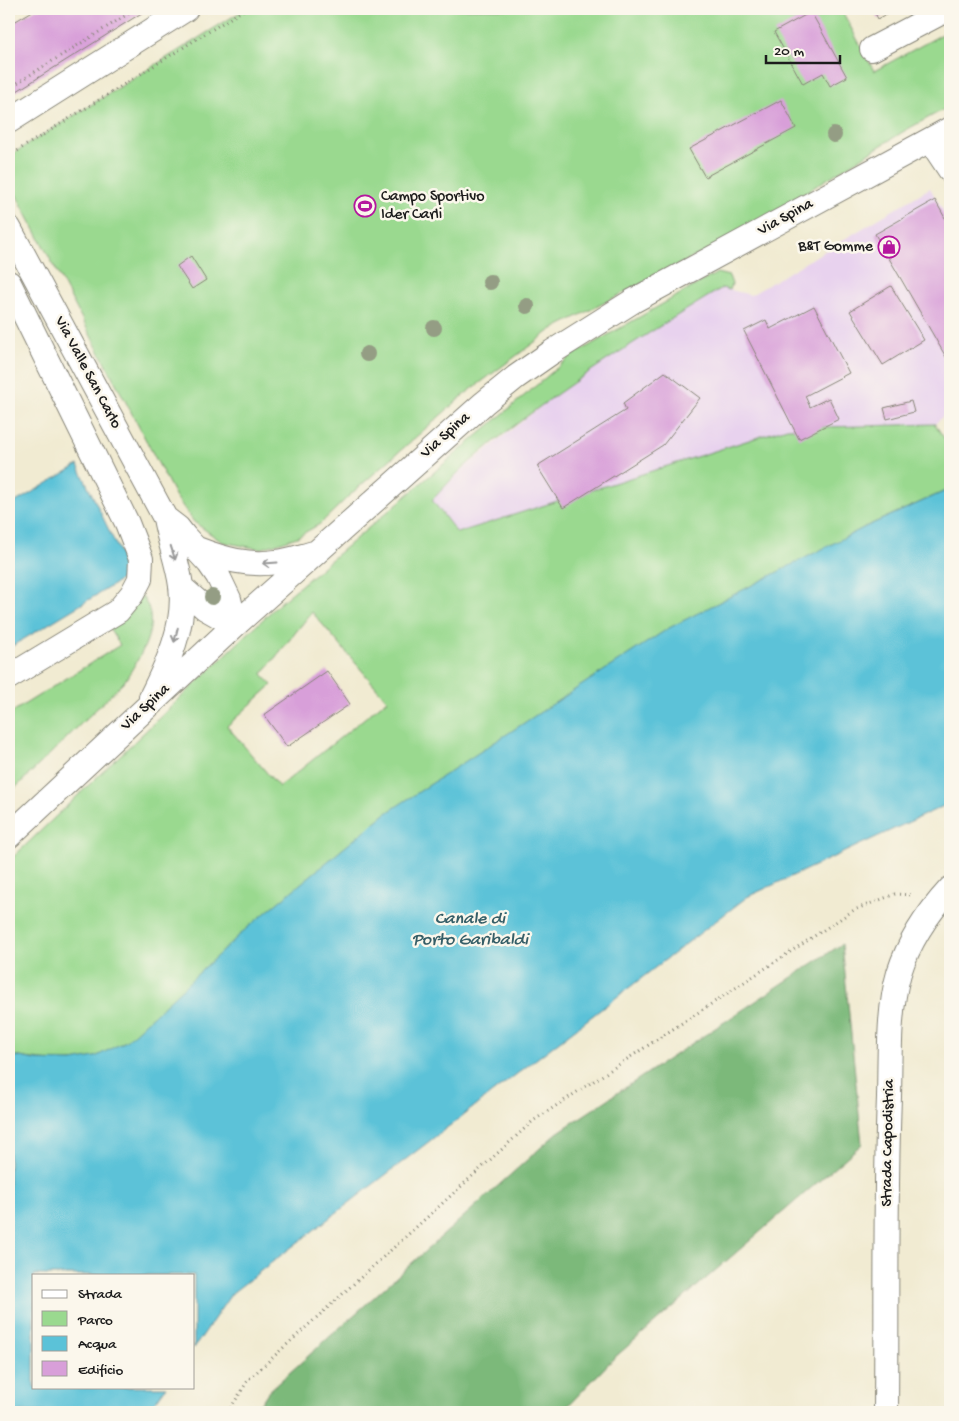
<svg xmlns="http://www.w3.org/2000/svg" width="959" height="1421" viewBox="0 0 959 1421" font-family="'Gochi Hand',sans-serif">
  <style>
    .built { fill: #e8d2ee }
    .green { fill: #9ad98f; stroke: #5b7a56; fill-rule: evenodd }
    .forest { fill: #7bb97a; stroke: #4c6a4b }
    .water { fill: #5bc2d8; stroke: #3c6f7a }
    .building { fill: #d89fd9 }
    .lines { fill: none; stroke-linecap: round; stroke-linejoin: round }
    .minor-casing { stroke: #868477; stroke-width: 26 }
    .path { stroke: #868477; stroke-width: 3; stroke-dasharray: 1 4; stroke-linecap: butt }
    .minor { stroke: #fff; stroke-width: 24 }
    .tree { fill: #949d84 }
    .oneway { stroke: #999 }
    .labels { text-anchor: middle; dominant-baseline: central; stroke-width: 5; stroke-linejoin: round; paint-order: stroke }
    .poi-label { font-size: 16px; fill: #1c1c1c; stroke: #fbf7ec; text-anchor: start }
    .street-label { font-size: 16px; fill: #1c1c1c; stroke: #fbf7ec }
    .water-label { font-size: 18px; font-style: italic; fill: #355e67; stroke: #fbf7ec }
  </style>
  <rect width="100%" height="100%" fill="#fbf7ec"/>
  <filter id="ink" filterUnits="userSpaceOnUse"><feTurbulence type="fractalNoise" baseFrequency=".02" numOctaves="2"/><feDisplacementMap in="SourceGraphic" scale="10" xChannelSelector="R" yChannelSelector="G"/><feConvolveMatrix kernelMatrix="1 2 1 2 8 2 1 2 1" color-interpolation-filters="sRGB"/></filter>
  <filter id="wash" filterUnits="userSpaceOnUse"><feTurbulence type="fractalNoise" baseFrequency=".0096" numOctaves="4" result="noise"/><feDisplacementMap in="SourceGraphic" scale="20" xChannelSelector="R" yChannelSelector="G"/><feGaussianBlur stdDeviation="1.12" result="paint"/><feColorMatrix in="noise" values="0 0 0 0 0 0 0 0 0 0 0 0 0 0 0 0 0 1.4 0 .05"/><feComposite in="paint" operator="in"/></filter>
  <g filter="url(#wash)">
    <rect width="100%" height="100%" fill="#f1ebd2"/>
    <path class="built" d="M 930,188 L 950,222 L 950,409 L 935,424 L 787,428 L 457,533 L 432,500 L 464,468 L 545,403 L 636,340 L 722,288 L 751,295 Z"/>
    <path class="green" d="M 245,9 L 841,9 L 874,71 L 950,30 L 950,106 L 906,130 L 737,235 L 551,330 L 465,394 L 352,493 L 320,524 L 297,537 L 260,549 L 222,542 L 194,522 L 176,497 L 9,181 L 9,156 Z
      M 717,273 L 729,276 L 732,284 L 730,290 L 722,288 C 632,343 543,398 464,467 C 453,477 443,489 432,500 L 457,533 L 787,428 L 935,424 L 944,438 L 950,435 L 950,489 L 865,527 L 126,1041 C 116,1046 105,1054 95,1057 C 68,1065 35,1060 9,1055 L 9,861 L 280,603 L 571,356 ZM 312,612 L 387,700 L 279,787 L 227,726 L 272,685 L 262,674 Z
      M 142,596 C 144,600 148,605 149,610 C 156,635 137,661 124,682 L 9,794 L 9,714 L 120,645 L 110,629 Z"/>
    <path class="forest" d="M 842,944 L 862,1144 L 614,1358 L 562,1412 L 255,1412 L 268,1392 L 557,1133 Z"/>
    <path class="water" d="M 78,465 L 126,566 L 124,575 L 118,582 L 9,648 L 9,506 Z
      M 950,489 L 950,803 L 747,897 L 232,1293 L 194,1348 L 194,1275 L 34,1275 L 34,1387 L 166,1387 L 148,1412 L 9,1412 L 9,1055 L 36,1060 L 72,1061 L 95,1057 L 126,1041 L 247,928 L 385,814 L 669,628 L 865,527 Z"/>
    <g id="blocks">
      <path class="building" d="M 36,9 L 148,9 L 9,96 L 9,25 Z
        M 873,9 L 896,9 L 878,19 Z
        M 811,12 L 847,77 L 830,86 L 823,73 L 803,84 L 774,32 Z
        M 781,100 L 796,128 L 705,177 L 689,149 Z
        M 935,200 L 950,227 L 950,364 L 875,234 Z
        M 191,256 L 206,280 L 192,289 L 177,266 Z
        M 891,286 L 924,340 L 883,365 L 850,311 Z
        M 814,306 L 849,373 L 805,396 L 810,407 L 829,398 L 839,419 L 799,439 L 744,331 L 766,320 L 770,329 Z
        M 665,372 L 700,398 L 663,445 L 563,508 L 537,466 L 626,410 L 623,403 Z
        M 911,401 L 914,412 L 887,419 L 884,408 Z
        M 327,671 L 350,704 L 287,747 L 264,715 Z"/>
    </g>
  </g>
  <g filter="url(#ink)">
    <use href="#blocks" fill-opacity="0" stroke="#868477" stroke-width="1"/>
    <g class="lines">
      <g class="minor-casing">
        <path id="minor" d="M 872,49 L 948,9
          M 9,121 L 186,9
          M 930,140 L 950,170
          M 9,228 L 165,518 C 169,541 178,563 181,586 C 186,625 168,663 151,697
          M 9,283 L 127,523 L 141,559 L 140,579 L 132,594 L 118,611 L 9,677
          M 165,518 L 178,528 L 185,537 L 209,563 L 218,576 L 229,599 L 235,625
          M 197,549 C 223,559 248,566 276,562 C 289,561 302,556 314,553
          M 181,587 L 205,608 L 235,625
          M 9,836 L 235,625 L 484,403 L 516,377 L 552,352 L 633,301 L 950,129
          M 886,1412 C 887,1307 885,1202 889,1097 C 890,1058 888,1010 899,973 C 909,941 928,913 950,889"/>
      </g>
      <path class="path" d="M 9,88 L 136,9
        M 9,156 L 245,9
        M 228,1412 L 249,1379 L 533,1121 L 854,910 L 895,894 L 914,895"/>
      <use href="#minor" class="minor"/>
    </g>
    <g class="tree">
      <circle cx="834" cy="135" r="8"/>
      <circle cx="490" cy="282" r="8"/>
      <circle cx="527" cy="306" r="8"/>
      <circle cx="434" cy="328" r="8"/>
      <circle cx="367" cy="354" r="8"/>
      <circle cx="212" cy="597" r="8"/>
    </g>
    <defs><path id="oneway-shaft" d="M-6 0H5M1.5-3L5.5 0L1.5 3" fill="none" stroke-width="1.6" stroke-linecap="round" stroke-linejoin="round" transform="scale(1.25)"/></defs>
    <g class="oneway">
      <use href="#oneway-shaft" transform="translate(173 553) rotate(72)"/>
      <use href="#oneway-shaft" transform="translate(270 563) rotate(176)"/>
      <use href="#oneway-shaft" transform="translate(176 635) rotate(104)"/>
    </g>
  </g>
  <defs>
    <g id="stadium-ring" transform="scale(1.125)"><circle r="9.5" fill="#fbf7ec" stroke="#b5179e" stroke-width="1.5"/><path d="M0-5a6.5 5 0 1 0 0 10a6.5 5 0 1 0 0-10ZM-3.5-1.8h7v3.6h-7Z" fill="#b5179e"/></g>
    <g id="shop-ring" transform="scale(1.125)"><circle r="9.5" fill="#fbf7ec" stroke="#b5179e" stroke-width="1.5"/><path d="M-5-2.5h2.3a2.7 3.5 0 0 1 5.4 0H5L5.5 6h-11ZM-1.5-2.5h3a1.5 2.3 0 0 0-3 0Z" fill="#b5179e"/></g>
  </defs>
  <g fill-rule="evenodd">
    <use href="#stadium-ring" x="365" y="206"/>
    <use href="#shop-ring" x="889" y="247"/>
  </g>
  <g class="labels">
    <g class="poi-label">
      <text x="381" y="197">Campo Sportivo<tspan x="381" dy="18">Ider Carli</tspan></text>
      <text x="873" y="247" text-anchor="end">B&amp;T Gomme</text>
    </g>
    <g class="street-label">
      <text transform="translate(786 218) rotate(-29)">Via Spina</text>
      <text transform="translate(87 373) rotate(62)">Via Valle San Carlo</text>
      <text transform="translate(446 436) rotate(-42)">Via Spina</text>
      <text transform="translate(146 708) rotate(-43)">Via Spina</text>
      <text transform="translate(889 1143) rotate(-89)">Strada Capodistria</text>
    </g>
    <g class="water-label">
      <text x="470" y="919">Canale di<tspan x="470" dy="21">Porto Garibaldi</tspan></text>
    </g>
  </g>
  <rect width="959" height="1421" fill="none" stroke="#fbf7ec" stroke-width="30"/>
  <rect x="32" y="1274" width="162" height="115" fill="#fbf7ec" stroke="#a29f99"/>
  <rect x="42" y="1290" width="25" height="8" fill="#ffffff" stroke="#a29f99"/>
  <text x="78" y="1298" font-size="15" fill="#1c1c1c">Strada</text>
  <rect x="42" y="1311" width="25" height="15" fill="#9ad98f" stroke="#a29f99"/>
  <text x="78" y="1324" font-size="15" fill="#1c1c1c">Parco</text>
  <rect x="42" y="1336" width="25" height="15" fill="#5bc2d8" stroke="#a29f99"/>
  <text x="78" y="1348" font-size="15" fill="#1c1c1c">Acqua</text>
  <rect x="42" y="1361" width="25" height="15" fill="#d89fd9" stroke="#a29f99"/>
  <text x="78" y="1374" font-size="15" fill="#1c1c1c">Edificio</text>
  <path d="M766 55v8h74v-8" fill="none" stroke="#1c1c1c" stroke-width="2.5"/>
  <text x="774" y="55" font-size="15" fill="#1c1c1c" stroke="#fbf7ec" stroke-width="4" paint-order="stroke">20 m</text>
</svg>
